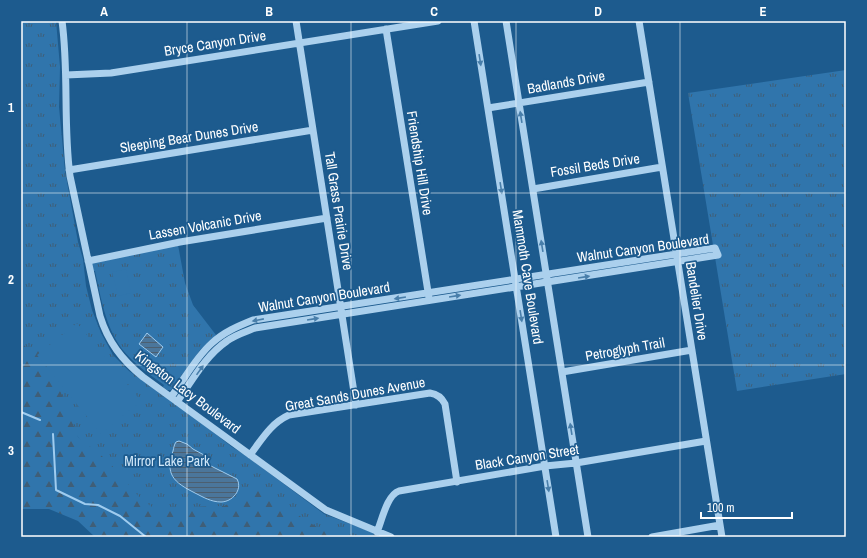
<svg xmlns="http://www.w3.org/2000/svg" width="867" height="558" viewBox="0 0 867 558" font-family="'Archivo Narrow',sans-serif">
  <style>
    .grass { fill: url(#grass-tufts) }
    .forest { fill: url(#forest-firs) }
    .garden { fill: #3075ac }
    .water { fill: url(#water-rules); stroke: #9fccef }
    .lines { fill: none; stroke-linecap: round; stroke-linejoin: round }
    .stream { stroke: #9fccef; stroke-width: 2 }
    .minor { stroke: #abd0ed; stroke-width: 7 }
    .oneway { fill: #487eaa }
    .grid { fill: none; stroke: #fff; stroke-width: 1; stroke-opacity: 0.55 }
    .labels { text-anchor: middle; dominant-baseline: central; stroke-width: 3.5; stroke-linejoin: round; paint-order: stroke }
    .street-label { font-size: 14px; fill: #fff; stroke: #1d5b8e }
    .park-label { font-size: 14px; fill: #d1e8f9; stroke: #1d5b8e }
    .neatline { fill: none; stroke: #fff; stroke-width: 1.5 }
    .grid-label { font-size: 13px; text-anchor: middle; font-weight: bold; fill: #fff }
  </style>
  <defs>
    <pattern id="grass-tufts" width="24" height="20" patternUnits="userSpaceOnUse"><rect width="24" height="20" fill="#3075ac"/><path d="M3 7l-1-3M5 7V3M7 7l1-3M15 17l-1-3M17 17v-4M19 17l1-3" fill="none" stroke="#3f5e77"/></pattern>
    <pattern id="forest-firs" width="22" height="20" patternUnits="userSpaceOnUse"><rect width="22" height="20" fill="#3075ac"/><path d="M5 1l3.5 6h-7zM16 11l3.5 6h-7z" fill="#3f5e77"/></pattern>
    <pattern id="water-rules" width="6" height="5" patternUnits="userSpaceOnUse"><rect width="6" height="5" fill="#4b769b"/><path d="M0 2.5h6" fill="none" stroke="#4c5f70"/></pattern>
  </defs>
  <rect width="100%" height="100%" fill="#1d5b8e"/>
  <path class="grass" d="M 21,21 L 56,21 L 60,67 L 59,107 L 65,171 L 78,242 L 83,259 L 86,286 L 92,310 L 101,333 L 113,355 L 129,371 L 185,410 L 232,447 L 245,455 L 324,514 L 385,537 L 295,537 L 143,510 L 78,437 L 21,356 Z
    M 846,70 L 846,374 L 737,391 L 688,93 Z
    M 178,245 L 185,283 L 193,305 L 216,335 L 200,350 L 171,390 L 167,390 L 163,387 L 164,385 C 149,374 133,363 122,349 C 105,326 101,297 95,271 L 93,271 L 92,263 Z"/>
  <path class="forest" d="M 21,341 L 32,355 L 39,349 L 48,359 L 78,437 L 108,461 L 139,497 L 153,508 L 224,506 L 241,497 L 248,488 L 263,492 L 315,526 L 344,537 L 95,537 L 78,521 L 49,509 L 21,509 Z"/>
  <path class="garden" d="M 126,269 L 131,293 L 118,296 L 112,272 Z
    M 77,323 L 141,401 L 101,434 L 37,355 Z"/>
  <path class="water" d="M 147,333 L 163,347 L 156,357 L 139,344 Z
    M 179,441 L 187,444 L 193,449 L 204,455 L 211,466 L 237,479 C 243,490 232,502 221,502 C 211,502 203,497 195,493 C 173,482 165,474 173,451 C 174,447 174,445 176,442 Z"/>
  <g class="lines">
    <path class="stream" d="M 21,412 L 40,420
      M 53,434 L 56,490 L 85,504 L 98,505 L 120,516 L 146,537"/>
    <path class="minor" d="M 62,21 C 69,72 63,124 70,176 L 100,316 C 108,342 122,360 143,377 L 326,510 L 391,537
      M 296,21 L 356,405
      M 474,21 L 556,537
      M 506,21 L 588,537
      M 639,21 L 722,537
      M 386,29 L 429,298
      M 66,75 L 111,73 L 438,21
      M 488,108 L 649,82
      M 69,170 L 313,130
      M 533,189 L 662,167
      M 88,261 L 180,242 L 327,218
      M 562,372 L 692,350
      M 171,397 C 184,380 195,358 212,343 C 224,332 238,326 253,320 L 715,248 L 718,255 L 255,328 C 245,332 235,335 227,341 C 205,356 192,381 177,402
      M 250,455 C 262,439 271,423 289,415 L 430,393 C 437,394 442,398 445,404 L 457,482
      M 377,532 C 382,520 387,495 399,491 L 545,466 L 576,463 L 706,441
      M 652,537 L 720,525"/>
  </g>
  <defs><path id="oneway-solid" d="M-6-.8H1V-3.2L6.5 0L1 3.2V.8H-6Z"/></defs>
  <g class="oneway">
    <use href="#oneway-solid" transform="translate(480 60) rotate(81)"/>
    <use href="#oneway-solid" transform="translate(521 117) rotate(-99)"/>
    <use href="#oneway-solid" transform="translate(501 188) rotate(81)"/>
    <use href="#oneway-solid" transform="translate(542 246) rotate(-99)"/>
    <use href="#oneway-solid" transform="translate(584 277) rotate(-9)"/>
    <use href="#oneway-solid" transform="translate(455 296) rotate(-9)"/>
    <use href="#oneway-solid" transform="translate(400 298) rotate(171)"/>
    <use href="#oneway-solid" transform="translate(521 316) rotate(81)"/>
    <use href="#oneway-solid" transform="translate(313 319) rotate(-9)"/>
    <use href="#oneway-solid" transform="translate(258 320) rotate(169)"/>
    <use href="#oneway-solid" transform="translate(200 370) rotate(-55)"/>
    <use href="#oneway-solid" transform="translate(571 429) rotate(-99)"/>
    <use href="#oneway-solid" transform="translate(548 486) rotate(81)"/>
  </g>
  <path class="grid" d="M 187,21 L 187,537M 351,21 L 351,537M 516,21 L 516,537M 680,21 L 680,537M 21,193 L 846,193M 21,365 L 846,365"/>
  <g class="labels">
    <g class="street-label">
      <text transform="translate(215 43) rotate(-9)">Bryce Canyon Drive</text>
      <text transform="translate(566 82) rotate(-10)">Badlands Drive</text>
      <text transform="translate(189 137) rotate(-9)">Sleeping Bear Dunes Drive</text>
      <text transform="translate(420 163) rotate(81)">Friendship Hill Drive</text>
      <text transform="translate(595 165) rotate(-9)">Fossil Beds Drive</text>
      <text transform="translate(339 211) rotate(81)">Tall Grass Prairie Drive</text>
      <text transform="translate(205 225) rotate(-10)">Lassen Volcanic Drive</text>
      <text transform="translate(643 248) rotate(-8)">Walnut Canyon Boulevard</text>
      <text transform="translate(528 277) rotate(81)">Mammoth Cave Boulevard</text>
      <text transform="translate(324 297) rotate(-9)">Walnut Canyon Boulevard</text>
      <text transform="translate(697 301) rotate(81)">Bandelier Drive</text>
      <text transform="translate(625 349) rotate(-10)">Petroglyph Trail</text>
      <text transform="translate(188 392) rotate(37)">Kingston Lacy Boulevard</text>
      <text transform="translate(355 394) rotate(-10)">Great Sands Dunes Avenue</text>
      <text transform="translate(527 457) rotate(-9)">Black Canyon Street</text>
    </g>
    <g class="park-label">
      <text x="167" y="461">Mirror Lake Park</text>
    </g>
  </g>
  <rect width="867" height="558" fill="none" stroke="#1d5b8e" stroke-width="44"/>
  <path d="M701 512v6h91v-6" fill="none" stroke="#ffffff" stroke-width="2"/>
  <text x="707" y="512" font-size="12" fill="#ffffff" stroke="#1d5b8e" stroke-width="3" paint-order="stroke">100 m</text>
  <rect x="22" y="22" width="823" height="514" class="neatline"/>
  <g class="grid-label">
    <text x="104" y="16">A</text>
    <text x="269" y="16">B</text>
    <text x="434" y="16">C</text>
    <text x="598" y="16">D</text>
    <text x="763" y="16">E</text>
    <text x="11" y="112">1</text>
    <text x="11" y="284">2</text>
    <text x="11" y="455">3</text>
  </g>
</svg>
